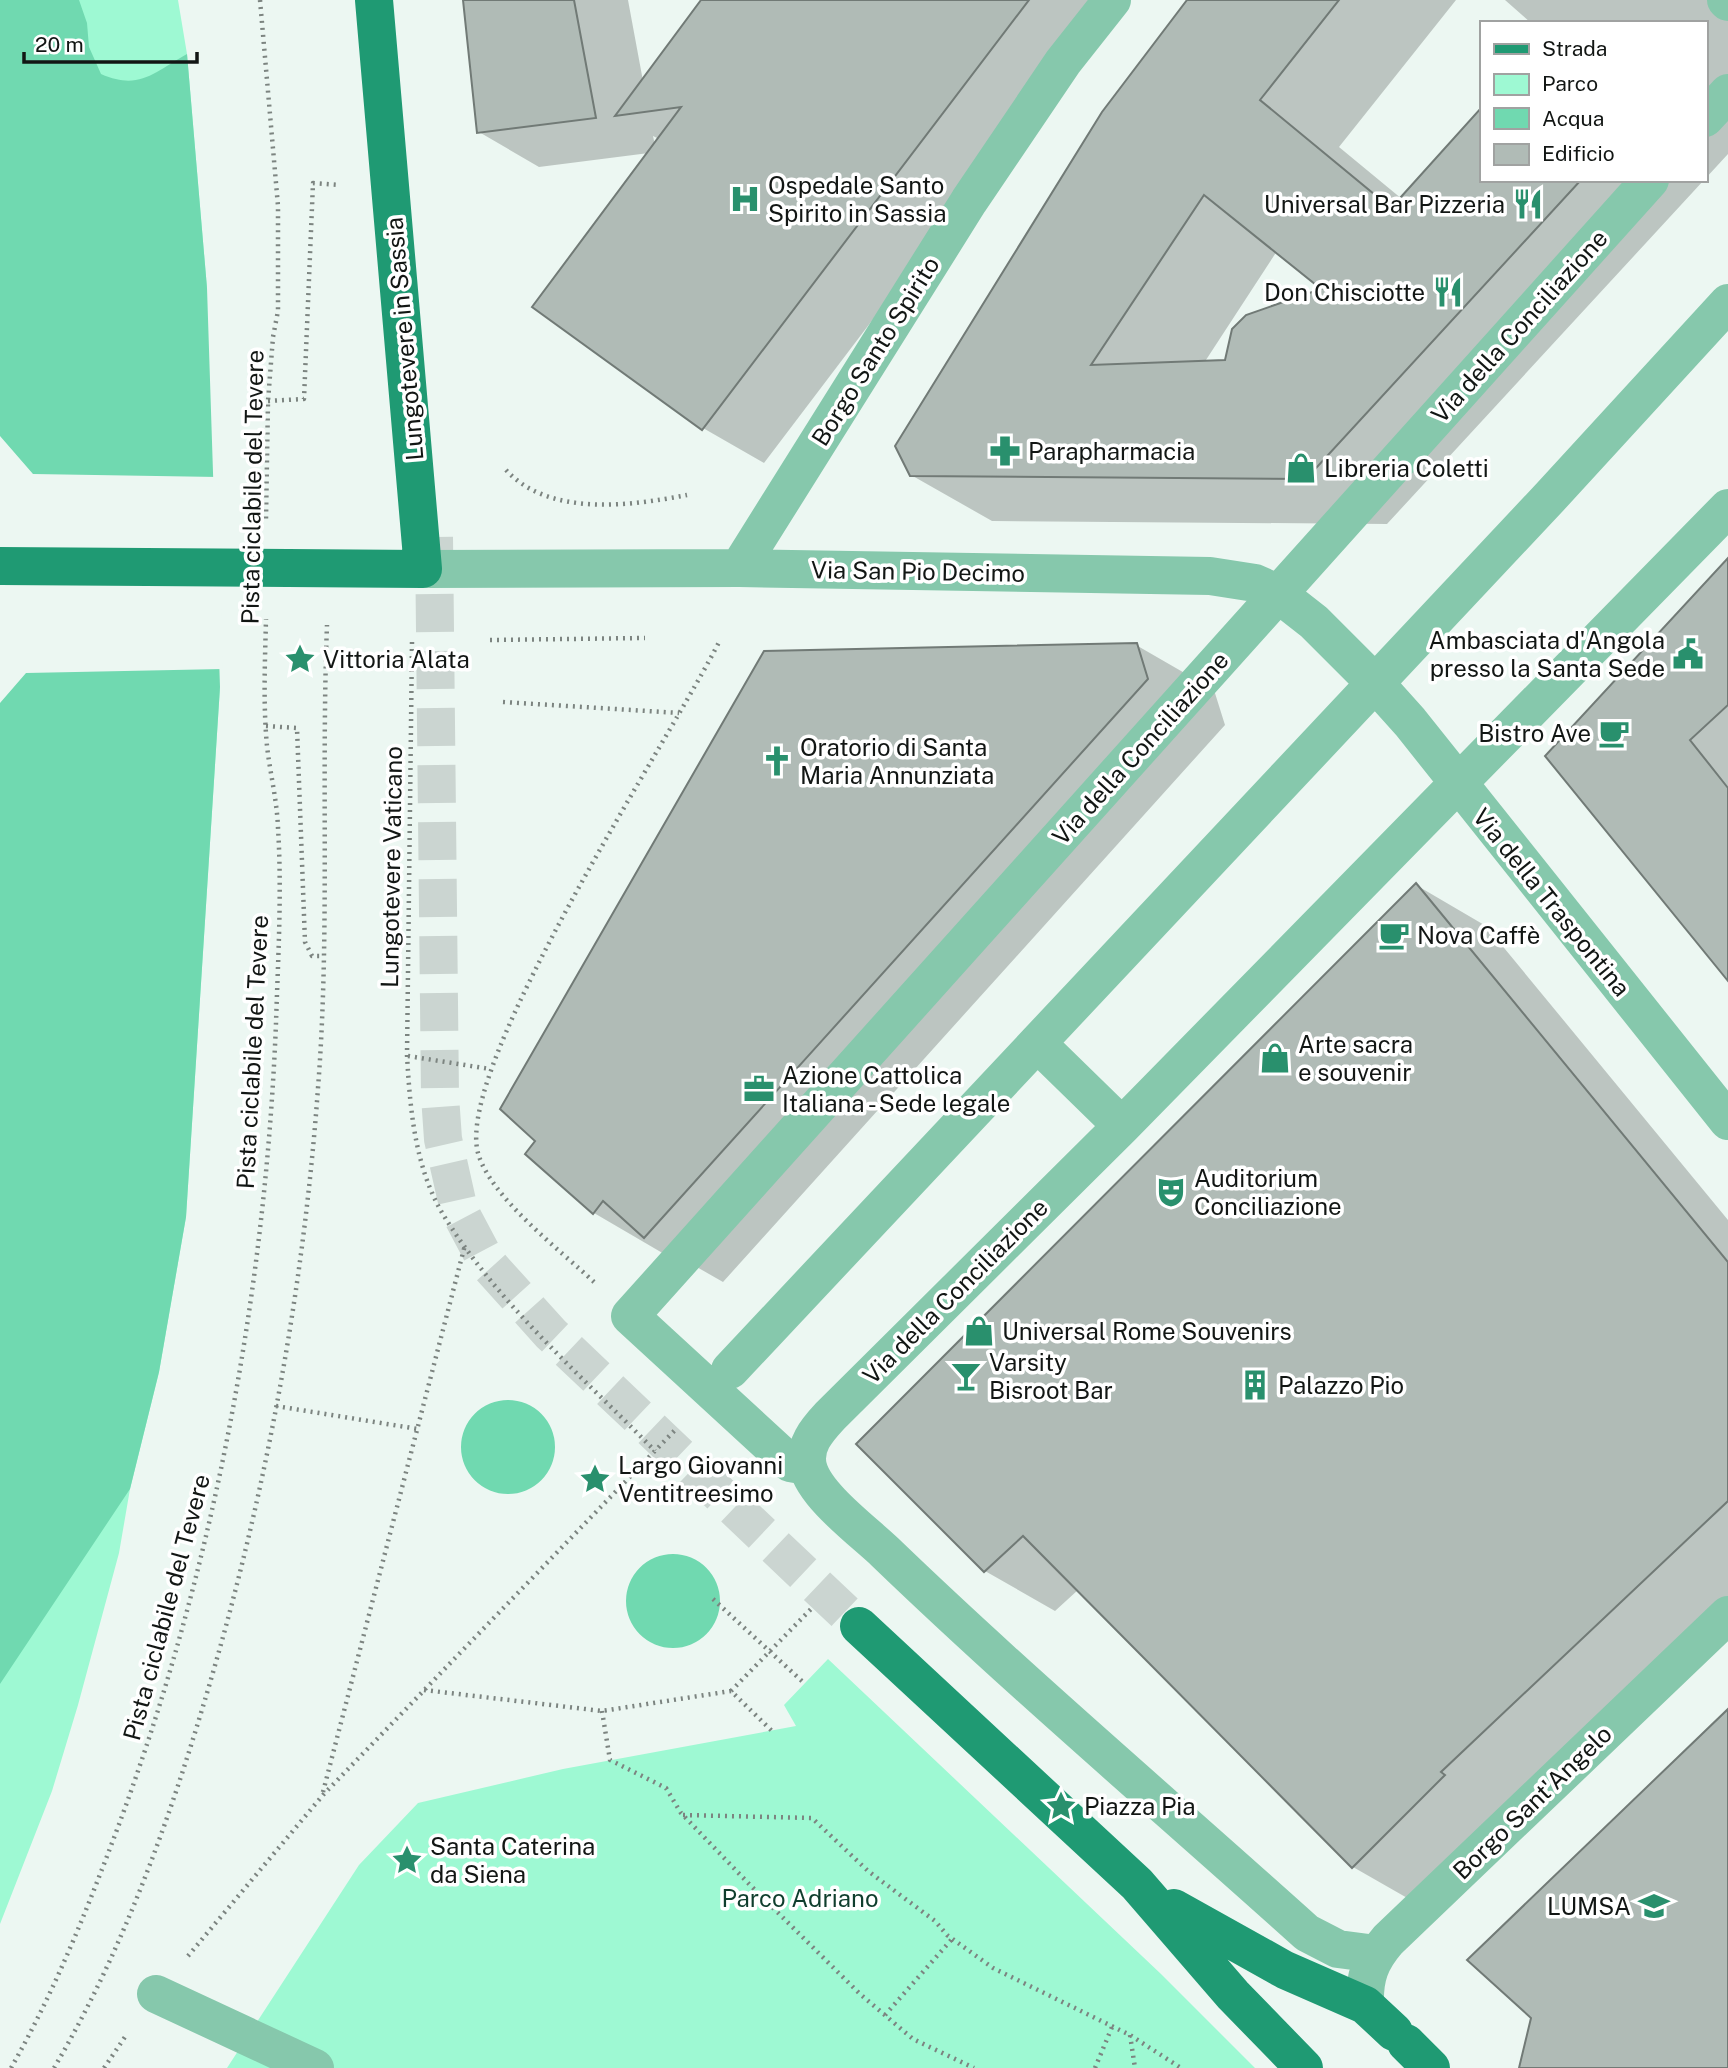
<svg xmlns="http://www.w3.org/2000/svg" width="1728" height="2068" viewBox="0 0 1728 2068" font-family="'Public Sans',sans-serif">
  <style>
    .green { fill: #9ef9d3 }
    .water { fill: #70d9b0 }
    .pier { fill: #ecf7f2 }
    .shadow { fill: #0003; fill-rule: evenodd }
    .building { fill: #b0bbb6; stroke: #717a76; stroke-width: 2; fill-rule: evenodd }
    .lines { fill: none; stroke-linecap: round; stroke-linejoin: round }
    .major-tunnel { stroke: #cbd5d1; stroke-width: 38; stroke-dasharray: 38 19; stroke-linecap: butt }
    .path { stroke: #7c8480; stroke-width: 4.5; stroke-dasharray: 2 5; stroke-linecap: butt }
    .minor { stroke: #86c8ac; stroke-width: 38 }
    .major { stroke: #1f9a73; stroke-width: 38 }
    .labels { text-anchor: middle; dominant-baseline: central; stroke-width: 7; stroke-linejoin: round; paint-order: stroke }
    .poi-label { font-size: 24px; fill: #121614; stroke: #fff; text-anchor: start }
    .street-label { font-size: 24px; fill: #121614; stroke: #fff }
    .park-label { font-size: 24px; fill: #0f3e2d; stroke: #fff }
  </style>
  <rect width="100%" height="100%" fill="#ecf7f2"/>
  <path class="green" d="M 29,0 L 178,0 L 187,54 L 207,288 Z
    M 220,687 L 186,1217 L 159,1372 L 130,1489 L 119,1553 L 78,1705 L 52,1791 L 0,1924 L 0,1488 Z
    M 828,1659 L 1161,1974 L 1255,2068 L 227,2068 L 359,1865 L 418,1803 L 563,1769 L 796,1726 L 784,1705 Z"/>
  <path class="water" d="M 0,0 L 79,0 L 87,23 L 89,47 L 101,74 C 140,91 154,72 187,54 L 207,288 L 220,687 L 186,1217 L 159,1372 L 130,1489 L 0,1684 Z
    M461 1447a47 47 0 1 1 94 0a47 47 0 1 1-94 0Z
    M626 1601a47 47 0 1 1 94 0a47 47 0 1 1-94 0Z"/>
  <path class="pier" d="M 0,436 L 33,474 L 218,477 L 223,669 L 26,673 L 0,703 Z"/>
  <path class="shadow" d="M 465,0 L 628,0 L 643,81 L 704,0 L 1115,0 L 764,463 L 703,428 L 649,153 L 539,167 L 479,132 ZM 653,136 L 659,139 L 655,145 Z
    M 1189,0 L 1456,0 L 1339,147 L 1402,199 L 1481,110 L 1481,180 L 1704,180 L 1387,524 L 992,521 L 911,475 ZM 1277,251 L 1325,290 L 1226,362 L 1204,363 Z
    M 1505,0 L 1728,0 L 1728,154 L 1705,179 L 1705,23 L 1531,23 Z
    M 1728,560 L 1728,978 L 1547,756 Z
    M 1136,645 L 1214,690 L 1225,725 L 723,1282 L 674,1254 L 671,1258 L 594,1213 L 527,1154 Z
    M 1416,885 L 1486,926 L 1728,1220 L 1728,1606 L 1423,1907 L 1353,1867 L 1078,1590 L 1055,1611 L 985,1571 Z"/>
  <path class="building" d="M 463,0 L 574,0 L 596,118 L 477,133 Z
    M 701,0 L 1029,0 L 702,430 L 532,307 L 681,107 L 615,116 Z
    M 1187,0 L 1339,0 L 1260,100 L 1391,208 L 1481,108 L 1481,180 L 1581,180 L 1306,479 L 910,476 L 895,446 L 1102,112 ZM 1204,195 L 1321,289 L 1246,315 L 1232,329 L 1225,360 L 1091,365 Z
    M 1728,558 L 1728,705 L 1690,740 L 1728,788 L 1728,981 L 1545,756 Z
    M 1137,643 L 1148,679 L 644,1238 L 603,1201 L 593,1214 L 525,1154 L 535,1141 L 500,1109 L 764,651 Z
    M 1416,883 L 1728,1262 L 1728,1501 L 1441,1772 L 1445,1775 L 1352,1868 L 1023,1536 L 984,1572 L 856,1444 Z
    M 1728,1709 L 1728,2068 L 1519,2068 L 1531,2018 L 1467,1960 Z"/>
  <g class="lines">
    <path class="major-tunnel" d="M 434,537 L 440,1096 L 443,1139 L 459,1210 L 487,1263 L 551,1334 L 859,1626"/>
    <path class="path" d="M 260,0 L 278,206 L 278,311 L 273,337 L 268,401 L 266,519
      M 268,401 L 304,399 L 313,183 L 339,185
      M 506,470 C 549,517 630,506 687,495
      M 1515,636 L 1523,645
      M 490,640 L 645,638
      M 412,642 L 407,1055 C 410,1109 415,1169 444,1216 C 499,1305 583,1377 655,1451
      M 503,702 L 679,713
      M 266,726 L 297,728 L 305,942 L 312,956 L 324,956
      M 408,1056 L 490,1069
      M 594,1282 C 560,1250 490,1197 478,1153 C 454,1065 673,735 720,640
      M 276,1406 L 418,1429
      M 713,1599 L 804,1683
      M 424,1690 L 602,1711 L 731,1691 L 772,1731
      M 731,1691 L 811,1609
      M 602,1711 L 610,1760 L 666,1788 L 681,1813 L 750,1885 L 860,1994 L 913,2039 L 974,2068
      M 323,1792 L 465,1245
      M 683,1815 L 812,1818 L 868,1871 L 935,1921 L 947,1935 L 993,1968 L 1130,2035 L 1181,2068
      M 188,1956 L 323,1795 L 677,1428
      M 885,2015 L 952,1939
      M 1130,2035 L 1135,2068
      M 11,2068 C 52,1996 83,1920 112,1843 C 211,1582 265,1301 276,1023 C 278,959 282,892 278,828 C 277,800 270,773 267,746 C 263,704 265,661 266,619
      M 54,2068 C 121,1954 166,1830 204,1703 C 264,1503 303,1296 318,1088 C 330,934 321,779 327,625
      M 104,2068 L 127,2034
      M 1095,2068 L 1112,2027"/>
    <path class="minor" d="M 1726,0 L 1728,2
      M 1705,118 L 1728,93
      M 739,568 L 969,201 L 1063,62 L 1112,0
      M 423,569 L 739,568 L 1210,576 L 1255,583 L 1277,593 L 1314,622 L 1375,683 L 1410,722 L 1728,1121
      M 1038,1044 L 1122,1126
      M 730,1370 L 1550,497 L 1728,303
      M 807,1466 L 790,1463 L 630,1316 L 1650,180
      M 1376,1954 L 1338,1949 L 1307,1933 C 1166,1806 1021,1683 885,1552 C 863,1531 815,1496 808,1467 C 803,1446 817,1430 830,1416 L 1122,1126 L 1728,508
      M 156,1994 L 315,2068
      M 1365,2005 C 1364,1977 1370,1961 1388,1940 L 1728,1615"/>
    <path class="major" d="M 0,566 L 423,569 L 374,0
      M 859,1626 L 1137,1884 L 1233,1995 L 1304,2068
      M 1174,1908 L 1285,1970 L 1365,2005 L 1394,2032
      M 1406,2043 L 1431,2068"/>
  </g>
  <defs>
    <g id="hospital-bare" transform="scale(2.415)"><path d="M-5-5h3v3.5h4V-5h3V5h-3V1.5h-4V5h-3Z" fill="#29906d" stroke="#fff" stroke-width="2.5" paint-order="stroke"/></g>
    <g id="restaurant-bare" transform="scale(2.415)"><path d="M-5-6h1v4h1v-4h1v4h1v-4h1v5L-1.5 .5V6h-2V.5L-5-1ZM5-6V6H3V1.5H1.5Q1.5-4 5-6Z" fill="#29906d" stroke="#fff" stroke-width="2.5" paint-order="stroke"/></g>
    <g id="pharmacy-bare" transform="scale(2.415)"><path d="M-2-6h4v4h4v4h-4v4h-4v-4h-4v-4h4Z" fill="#29906d" stroke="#fff" stroke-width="2.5" paint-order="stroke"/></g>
    <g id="shop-bare" transform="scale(2.415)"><path d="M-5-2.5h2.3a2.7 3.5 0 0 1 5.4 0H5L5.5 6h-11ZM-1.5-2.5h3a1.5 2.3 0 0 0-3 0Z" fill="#29906d" stroke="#fff" stroke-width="2.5" paint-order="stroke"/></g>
    <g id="civic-bare" transform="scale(2.415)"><path d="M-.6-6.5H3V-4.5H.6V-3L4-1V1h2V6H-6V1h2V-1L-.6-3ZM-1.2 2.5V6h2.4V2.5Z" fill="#29906d" stroke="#fff" stroke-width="2.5" paint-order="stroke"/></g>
    <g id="sight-bare" transform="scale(2.415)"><path d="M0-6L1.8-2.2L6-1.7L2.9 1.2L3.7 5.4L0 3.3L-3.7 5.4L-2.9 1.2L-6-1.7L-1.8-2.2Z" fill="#29906d" stroke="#fff" stroke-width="2.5" paint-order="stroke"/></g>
    <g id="cafe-bare" transform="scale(2.415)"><path d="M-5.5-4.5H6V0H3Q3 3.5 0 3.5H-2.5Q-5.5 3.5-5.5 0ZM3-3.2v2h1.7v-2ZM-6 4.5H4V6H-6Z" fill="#29906d" stroke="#fff" stroke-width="2.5" paint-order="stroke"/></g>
    <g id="church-bare" transform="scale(2.415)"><path d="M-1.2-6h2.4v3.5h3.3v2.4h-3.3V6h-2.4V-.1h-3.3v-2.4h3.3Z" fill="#29906d" stroke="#fff" stroke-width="2.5" paint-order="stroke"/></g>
    <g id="office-bare" transform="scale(2.415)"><path d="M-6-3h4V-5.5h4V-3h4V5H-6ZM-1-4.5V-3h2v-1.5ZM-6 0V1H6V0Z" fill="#29906d" stroke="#fff" stroke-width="2.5" paint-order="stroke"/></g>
    <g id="theatre-bare" transform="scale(2.415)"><path d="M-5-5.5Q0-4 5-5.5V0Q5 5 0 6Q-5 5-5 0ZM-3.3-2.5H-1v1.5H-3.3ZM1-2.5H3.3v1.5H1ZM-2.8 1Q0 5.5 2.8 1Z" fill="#29906d" stroke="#fff" stroke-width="2.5" paint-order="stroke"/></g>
    <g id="bar-bare" transform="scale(2.415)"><path d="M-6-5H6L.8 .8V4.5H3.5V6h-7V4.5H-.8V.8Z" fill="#29906d" stroke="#fff" stroke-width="2.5" paint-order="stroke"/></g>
    <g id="building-bare" transform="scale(2.415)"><path d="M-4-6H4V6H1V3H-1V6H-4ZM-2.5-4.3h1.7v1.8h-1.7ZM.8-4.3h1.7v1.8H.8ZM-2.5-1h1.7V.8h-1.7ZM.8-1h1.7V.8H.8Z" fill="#29906d" stroke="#fff" stroke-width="2.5" paint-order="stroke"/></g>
    <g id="university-bare" transform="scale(2.415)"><path d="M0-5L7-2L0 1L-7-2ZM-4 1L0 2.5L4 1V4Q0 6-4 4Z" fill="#29906d" stroke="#fff" stroke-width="2.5" paint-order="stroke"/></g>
  </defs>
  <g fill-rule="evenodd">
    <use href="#hospital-bare" x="745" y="199"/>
    <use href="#restaurant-bare" x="1528" y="204"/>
    <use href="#restaurant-bare" x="1448" y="292"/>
    <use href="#pharmacy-bare" x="1005" y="451"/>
    <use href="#shop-bare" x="1301" y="468"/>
    <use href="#civic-bare" x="1688" y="654"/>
    <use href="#sight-bare" x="300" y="659"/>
    <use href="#cafe-bare" x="1614" y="733"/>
    <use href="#church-bare" x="777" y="761"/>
    <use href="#cafe-bare" x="1394" y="935"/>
    <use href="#shop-bare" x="1275" y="1058"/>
    <use href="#office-bare" x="759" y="1089"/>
    <use href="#theatre-bare" x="1171" y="1192"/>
    <use href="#shop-bare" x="979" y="1331"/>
    <use href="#bar-bare" x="966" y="1376"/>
    <use href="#building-bare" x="1255" y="1385"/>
    <use href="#sight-bare" x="595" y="1479"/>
    <use href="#sight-bare" x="1061" y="1806"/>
    <use href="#sight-bare" x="407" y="1860"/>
    <use href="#university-bare" x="1654" y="1906"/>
  </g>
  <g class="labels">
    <g class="poi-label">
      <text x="768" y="185">Ospedale Santo<tspan x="768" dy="28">Spirito in Sassia</tspan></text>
      <text x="1505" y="204" text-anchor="end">Universal Bar Pizzeria</text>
      <text x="1425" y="292" text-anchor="end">Don Chisciotte</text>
      <text x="1028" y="451">Parapharmacia</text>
      <text x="1324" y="468">Libreria Coletti</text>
      <text x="1665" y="640" text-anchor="end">Ambasciata d'Angola<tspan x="1665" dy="28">presso la Santa Sede</tspan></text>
      <text x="323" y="659">Vittoria Alata</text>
      <text x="1591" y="733" text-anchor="end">Bistro Ave</text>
      <text x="800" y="747">Oratorio di Santa<tspan x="800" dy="28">Maria Annunziata</tspan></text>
      <text x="1417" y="935">Nova Caffè</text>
      <text x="1298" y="1044">Arte sacra<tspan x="1298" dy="28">e souvenir</tspan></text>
      <text x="782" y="1075">Azione Cattolica<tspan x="782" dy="28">Italiana - Sede legale</tspan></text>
      <text x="1194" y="1178">Auditorium<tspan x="1194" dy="28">Conciliazione</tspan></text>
      <text x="1002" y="1331">Universal Rome Souvenirs</text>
      <text x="989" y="1362">Varsity<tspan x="989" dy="28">Bisroot Bar</tspan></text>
      <text x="1278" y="1385">Palazzo Pio</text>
      <text x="618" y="1465">Largo Giovanni<tspan x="618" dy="28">Ventitreesimo</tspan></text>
      <text x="1084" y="1806">Piazza Pia</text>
      <text x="430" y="1846">Santa Caterina<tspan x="430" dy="28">da Siena</tspan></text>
      <text x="1631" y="1906" text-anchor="end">LUMSA</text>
    </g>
    <g class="street-label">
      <text transform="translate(1519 326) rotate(-48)">Via della Conciliazione</text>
      <text transform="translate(404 339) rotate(-95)">Lungotevere in Sassia</text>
      <text transform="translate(875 351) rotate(-58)">Borgo Santo Spirito</text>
      <text transform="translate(252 487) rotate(-89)">Pista ciclabile del Tevere</text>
      <text transform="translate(918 571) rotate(1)">Via San Pio Decimo</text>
      <text transform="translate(1140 748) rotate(-48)">Via della Conciliazione</text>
      <text transform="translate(391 867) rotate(-89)">Lungotevere Vaticano</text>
      <text transform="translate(1552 902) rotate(51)">Via della Traspontina</text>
      <text transform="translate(252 1052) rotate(-87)">Pista ciclabile del Tevere</text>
      <text transform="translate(955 1291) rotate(-45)">Via della Conciliazione</text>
      <text transform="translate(166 1607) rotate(-75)">Pista ciclabile del Tevere</text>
      <text transform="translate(1532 1802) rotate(-44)">Borgo Sant'Angelo</text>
    </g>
    <g class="park-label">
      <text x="800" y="1898">Parco Adriano</text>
    </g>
  </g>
  <rect x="1480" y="21" width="228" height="161" fill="#ffffff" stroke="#a0a2a1" stroke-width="2"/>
  <rect x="1494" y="44" width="35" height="10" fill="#1f9a73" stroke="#a0a2a1" stroke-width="2"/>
  <text x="1542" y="56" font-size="21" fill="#121614">Strada</text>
  <rect x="1494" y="74" width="35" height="21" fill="#9ef9d3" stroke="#a0a2a1" stroke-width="2"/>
  <text x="1542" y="91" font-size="21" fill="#121614">Parco</text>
  <rect x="1494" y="108" width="35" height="21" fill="#70d9b0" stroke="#a0a2a1" stroke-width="2"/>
  <text x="1542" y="126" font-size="21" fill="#121614">Acqua</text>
  <rect x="1494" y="144" width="35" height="21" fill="#b0bbb6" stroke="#a0a2a1" stroke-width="2"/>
  <text x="1542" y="161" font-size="21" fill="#121614">Edificio</text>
  <path d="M24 52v10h173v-10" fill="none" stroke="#121614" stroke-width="3.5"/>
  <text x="35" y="52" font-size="21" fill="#121614" stroke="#ffffff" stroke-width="5" paint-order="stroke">20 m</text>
</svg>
